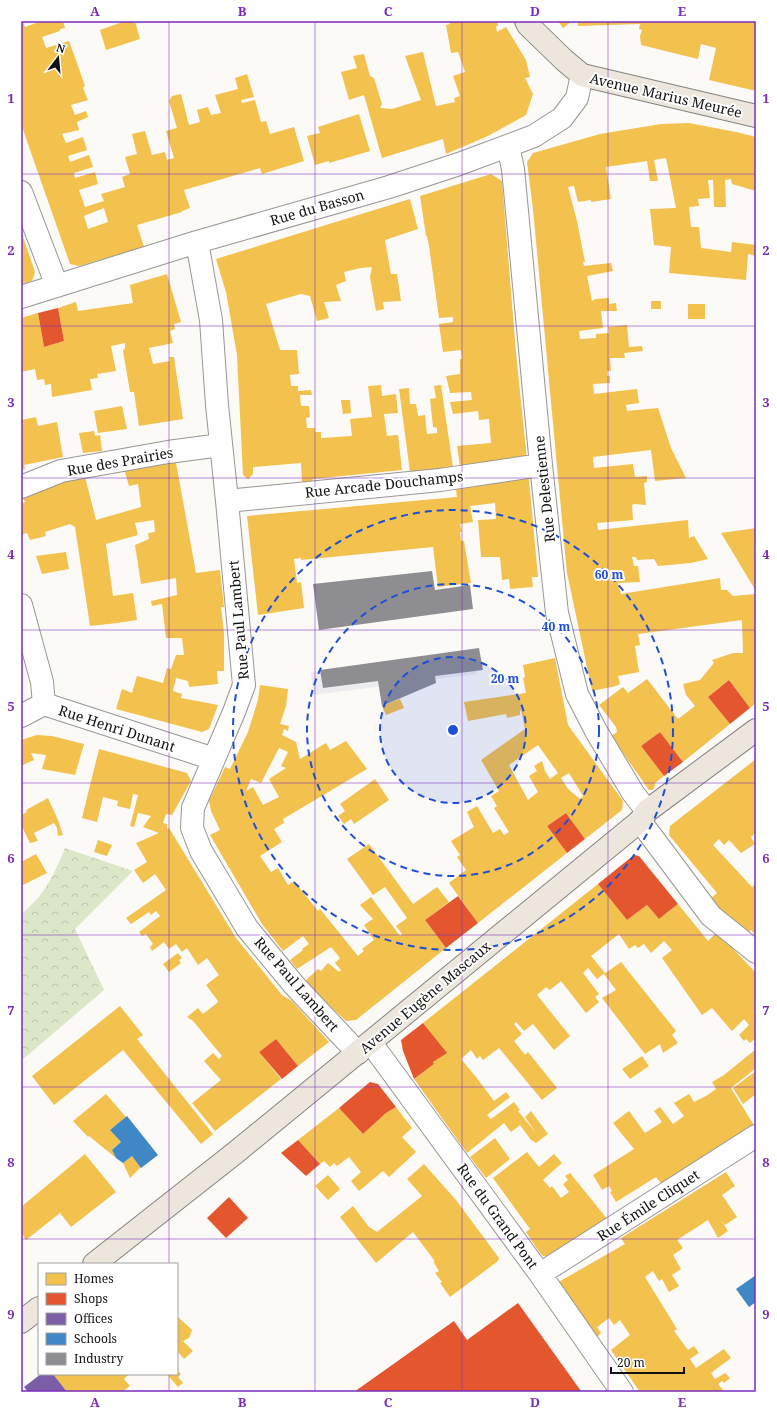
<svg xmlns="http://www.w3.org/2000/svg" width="777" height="1413" viewBox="0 0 777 1413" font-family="'Noto Serif',serif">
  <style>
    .industrial { fill: #eeebee }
    .forest { fill: url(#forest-crowns) }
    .homes { fill: #f2c14e; fill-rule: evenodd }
    .shops { fill: #e4572e }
    .offices { fill: #7b5ea7 }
    .schools { fill: #3f88c5 }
    .industry { fill: #8d8d92 }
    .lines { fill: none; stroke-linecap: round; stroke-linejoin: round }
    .minor-casing { stroke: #979695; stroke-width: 24 }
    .major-casing { stroke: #848382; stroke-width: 24 }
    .minor { stroke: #fffefe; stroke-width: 22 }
    .major { stroke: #ece6dc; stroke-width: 22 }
    .grid { fill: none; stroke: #7b2cbf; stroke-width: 1; stroke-opacity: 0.55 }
    .ring { fill: none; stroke: #1d4ed8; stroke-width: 2; stroke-dasharray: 7 5 }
    .labels { text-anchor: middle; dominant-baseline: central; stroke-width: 4; stroke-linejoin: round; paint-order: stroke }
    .street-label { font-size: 14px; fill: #111; stroke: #fff }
    .centre { fill: #1d4ed8; stroke: #fff; stroke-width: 2 }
    .ring-label { font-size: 12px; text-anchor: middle; font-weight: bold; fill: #1d4ed8; stroke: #fff; stroke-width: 4; stroke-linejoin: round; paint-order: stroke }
    .neatline { fill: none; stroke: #7b2cbf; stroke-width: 1.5 }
    .grid-label { font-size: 13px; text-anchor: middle; font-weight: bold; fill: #7b2cbf }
  </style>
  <defs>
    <pattern id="forest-crowns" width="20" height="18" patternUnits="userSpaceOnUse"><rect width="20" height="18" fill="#dbe7c7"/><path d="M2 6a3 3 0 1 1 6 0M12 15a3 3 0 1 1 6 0" fill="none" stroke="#bbc5aa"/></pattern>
  </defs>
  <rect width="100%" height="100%" fill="#fcfaf7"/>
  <path class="industrial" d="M 474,651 L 477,674 L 313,695 L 311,672 Z"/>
  <path class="forest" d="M 65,848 L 133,871 L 75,929 L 104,990 L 21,1061 L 21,914 C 43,898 55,873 65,848 Z"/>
  <path class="homes" d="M 21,21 L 23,21 L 25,27 L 42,21 L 63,21 L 65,28 L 60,29 L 60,31 L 42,37 L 46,48 L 69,41 L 77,63 L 85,86 L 83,88 L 88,100 L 71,105 L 75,115 L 86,111 L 88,117 L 77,122 L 79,130 L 62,134 L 66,143 L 83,137 L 87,150 L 68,156 L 70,162 L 89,155 L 93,167 L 74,173 L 75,178 L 95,172 L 98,184 L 79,190 L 85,207 L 104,201 L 101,194 L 125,187 L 122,177 L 130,174 L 125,157 L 137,154 L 132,134 L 145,131 L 152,155 L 165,152 L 167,160 L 174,158 L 166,131 L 177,128 L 169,101 L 172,96 L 181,94 L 189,125 L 200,122 L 197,110 L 208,107 L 211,115 L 221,113 L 215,95 L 238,89 L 235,78 L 247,74 L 254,97 L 241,100 L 242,103 L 255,100 L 261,122 L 266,121 L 270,134 L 294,127 L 304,161 L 262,174 L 260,168 L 184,190 L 190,208 L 182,211 L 182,212 L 137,225 L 144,247 L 79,266 L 70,264 L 21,124 ZM 104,208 L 108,222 L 88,229 L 84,216 Z
    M 125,21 L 135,21 L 140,39 L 106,50 L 100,30 Z
    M 449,21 L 497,21 L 498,26 L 496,26 L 497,32 L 506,27 L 526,60 L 530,77 L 525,78 L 533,94 L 526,115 L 488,136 L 446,154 L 443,139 L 382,158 L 364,95 L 349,100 L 341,72 L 357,68 L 353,56 L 364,54 L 370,76 L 374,78 L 382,104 L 380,108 L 392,109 L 421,100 L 405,56 L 423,52 L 436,106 L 455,102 L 454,98 L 460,96 L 453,76 L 465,72 L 458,52 L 451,53 L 446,25 L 450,24 Z
    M 558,21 L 572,21 L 563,28 Z
    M 578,21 L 756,21 L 756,91 L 709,80 L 716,48 L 701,44 L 698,59 L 641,45 L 640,36 L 642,30 L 639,29 L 640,24 L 578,26 Z
    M 359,114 L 370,151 L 329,163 L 329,161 L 315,165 L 307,136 L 320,133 L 318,127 Z
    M 689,123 L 736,132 L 756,137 L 756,191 L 732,184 L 731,179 L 725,180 L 726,207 L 714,207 L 713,180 L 708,180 L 710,198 L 698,199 L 699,206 L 689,207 L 691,227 L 699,227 L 701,248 L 731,252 L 732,242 L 756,245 L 756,256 L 748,254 L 746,280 L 669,273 L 671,247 L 654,245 L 650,209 L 676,208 L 666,158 L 654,160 L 658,181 L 650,181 L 647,161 L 606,167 L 611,199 L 591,202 L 591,200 L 578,202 L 574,186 L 568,187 L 577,221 L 585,262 L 583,262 L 584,266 L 611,263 L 613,271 L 587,276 L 592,301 L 595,299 L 609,298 L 609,304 L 616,303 L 617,311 L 601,311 L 603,328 L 579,331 L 580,339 L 596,338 L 596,334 L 609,333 L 608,327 L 627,325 L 629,347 L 642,346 L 643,351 L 624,353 L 625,358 L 610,358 L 611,371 L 607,371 L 607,376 L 610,376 L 610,383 L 593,384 L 594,394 L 637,389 L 639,403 L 626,405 L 627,411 L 658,408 L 671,448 L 686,478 L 655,481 L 651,450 L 593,457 L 594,468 L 633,464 L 635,477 L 647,476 L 647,482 L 644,483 L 646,505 L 634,504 L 632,505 L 633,520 L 597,523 L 598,530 L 688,520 L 689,538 L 694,536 L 708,559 L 691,563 L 658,566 L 654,559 L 637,560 L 636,557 L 632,557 L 634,566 L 638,566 L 640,582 L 618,583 L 621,594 L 720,578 L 721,590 L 727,590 L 733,596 L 756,594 L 756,703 L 750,708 L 729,680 L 708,697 L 730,724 L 683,762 L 660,732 L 641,746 L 664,776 L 655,783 L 654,789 L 652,790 L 649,790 L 611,736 L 617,732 L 616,727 L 599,705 L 623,687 L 628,693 L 647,679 L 678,719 L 695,706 L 686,695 L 683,684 L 700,680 L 714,663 L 712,660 L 733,653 L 743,653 L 742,620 L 638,634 L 640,645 L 635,646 L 639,672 L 618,676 L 620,684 L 616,686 L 592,691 L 567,573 L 533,209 L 527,162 L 533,153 L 600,134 L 661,124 Z
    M 491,174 L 502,181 L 516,353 L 527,460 L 460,467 L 457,446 L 491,443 L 489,419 L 479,420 L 478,411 L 453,414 L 450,402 L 472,400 L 471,392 L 450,393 L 446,376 L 460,374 L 460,359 L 462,359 L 461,350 L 443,352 L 439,324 L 453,322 L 453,317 L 439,318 L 429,246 L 427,236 L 426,236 L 420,196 Z
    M 410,199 L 418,229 L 385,240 L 391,274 L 397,274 L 401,301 L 383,302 L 384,309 L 376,311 L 370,277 L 372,267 L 361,268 L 344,272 L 346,281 L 336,285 L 341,301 L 324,302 L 329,318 L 317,321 L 310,296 L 301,294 L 266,304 L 280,350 L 297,350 L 299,374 L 290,375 L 291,386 L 298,386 L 298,391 L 311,390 L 312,395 L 300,395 L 301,406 L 309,406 L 310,417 L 306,418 L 307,428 L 315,428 L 315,432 L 321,432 L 321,438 L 352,436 L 350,419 L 372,417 L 368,386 L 381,385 L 382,396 L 396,394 L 398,413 L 384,414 L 387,436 L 398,435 L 402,470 L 313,479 L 312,482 L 302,482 L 301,463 L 253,467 L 253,474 L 248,479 L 243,475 L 237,355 L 226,292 L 216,259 Z
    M 21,231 L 35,272 L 32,281 L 21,284 Z
    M 167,274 L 181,322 L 174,324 L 175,329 L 170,331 L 173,343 L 149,348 L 153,364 L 170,361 L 169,357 L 174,357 L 183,419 L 139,426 L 134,392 L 130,392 L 123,351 L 125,348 L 125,343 L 111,346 L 116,371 L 97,374 L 98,378 L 90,379 L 92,390 L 52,397 L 51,384 L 45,385 L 44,379 L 37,380 L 35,369 L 21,372 L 21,318 L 38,313 L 44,347 L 64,341 L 58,308 L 76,302 L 78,311 L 133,303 L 130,285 Z
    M 651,301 L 661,301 L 661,309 L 651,309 Z
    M 688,304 L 705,304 L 705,319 L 688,319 Z
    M 441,385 L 453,467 L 410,472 L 399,389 L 409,388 L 410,404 L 416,404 L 418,416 L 425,415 L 427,434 L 437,433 L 437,428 L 433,427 L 430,399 L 436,398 L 434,386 Z
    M 341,400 L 350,400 L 351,413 L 343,414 Z
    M 122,406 L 127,429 L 98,433 L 94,411 Z
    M 36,417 L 38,426 L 57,422 L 63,457 L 24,465 L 25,469 L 21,470 L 21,420 Z
    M 94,431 L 95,436 L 100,435 L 102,451 L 83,453 L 79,433 Z
    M 175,457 L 196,573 L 220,570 L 224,607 L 221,607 L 224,633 L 224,671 L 217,671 L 218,684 L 189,687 L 188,681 L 176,678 L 173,691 L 182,694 L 181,698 L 218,705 L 209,729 L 202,732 L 116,709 L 122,689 L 132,693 L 137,676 L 163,683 L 167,668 L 171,669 L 176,655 L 184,655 L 182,638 L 166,638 L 162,604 L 152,606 L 151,601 L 177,595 L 176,578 L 141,584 L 135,545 L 149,539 L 148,533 L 155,532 L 154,520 L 135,523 L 138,535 L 106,544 L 113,596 L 133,593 L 137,620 L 117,623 L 90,626 L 75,527 L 70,524 L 45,532 L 46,536 L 30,540 L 27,533 L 21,535 L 21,504 L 25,502 L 22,495 L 32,488 L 85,477 L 96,520 L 141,507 L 138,484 L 129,486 L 123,465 Z
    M 524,474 L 529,479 L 538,577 L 532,577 L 533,587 L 510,589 L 509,579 L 502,580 L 500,557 L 481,557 L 478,520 L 496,519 L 495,503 L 470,506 L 473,522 L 460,524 L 462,532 L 460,532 L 461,541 L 464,541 L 471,583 L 438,587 L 433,547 L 301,560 L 301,558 L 294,559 L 297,583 L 301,582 L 304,608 L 258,615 L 247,516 L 457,497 L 455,481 Z
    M 756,528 L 756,591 L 721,533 Z
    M 66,552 L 69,569 L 42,574 L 36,556 Z
    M 555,658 L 568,725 L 623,801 L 622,810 L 585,839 L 566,813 L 547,826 L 567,853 L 478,923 L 449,883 L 466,870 L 457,857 L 460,855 L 451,841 L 474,827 L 467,812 L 477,806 L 493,833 L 500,829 L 504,835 L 509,832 L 494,808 L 497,806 L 491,796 L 499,791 L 481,760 L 525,729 L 521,710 L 520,711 L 520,715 L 507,718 L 506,714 L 468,721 L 464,702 L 526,693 L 523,678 L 525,677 L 523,665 ZM 538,745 L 558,773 L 550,779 L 545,771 L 542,761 L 534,766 L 537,771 L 529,776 L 538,792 L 528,800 L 509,765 ZM 569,773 L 583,796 L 580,799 L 568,789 L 561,778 Z
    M 260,685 L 288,689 L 286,706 L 280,724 L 289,726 L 288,731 L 284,729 L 282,735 L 296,742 L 300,759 L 326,743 L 330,750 L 346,741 L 367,769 L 283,819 L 284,823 L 274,829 L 282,842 L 260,856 L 271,872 L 278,868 L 288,885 L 294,881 L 318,911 L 320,909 L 358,956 L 364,951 L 362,949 L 374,940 L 364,925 L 373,919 L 360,905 L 371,897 L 400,936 L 402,934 L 396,926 L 407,918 L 385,887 L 373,895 L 347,859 L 369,844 L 413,904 L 437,887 L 449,902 L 425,920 L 446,948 L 356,1020 L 346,1021 L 304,982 L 318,969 L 321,971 L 328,963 L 339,972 L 341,970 L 335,963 L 340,958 L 331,947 L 297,969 L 290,960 L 303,950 L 302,949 L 309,944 L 303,936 L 283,951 L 262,924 L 210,835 L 220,830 L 211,811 L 209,801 L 225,767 L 230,769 L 248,732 L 258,700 ZM 279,748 L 288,752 L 281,766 L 286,768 L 269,779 L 279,797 L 263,805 L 253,787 L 246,791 L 251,779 L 261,783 Z
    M 400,699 L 404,708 L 386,715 L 382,706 Z
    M 37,735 L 52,736 L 84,744 L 75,775 L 42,769 L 46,755 L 31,753 L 34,760 L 21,766 L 21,740 Z
    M 99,749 L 187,773 L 191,781 L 172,815 L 166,814 L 163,823 L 167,824 L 167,829 L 169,828 L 236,938 L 282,995 L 292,1001 L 329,1042 L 298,1066 L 276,1039 L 259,1052 L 281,1079 L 215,1131 L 192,1103 L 221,1080 L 204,1061 L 213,1053 L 219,1059 L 222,1056 L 193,1021 L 187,1017 L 198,1008 L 203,1014 L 217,1003 L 218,1001 L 206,985 L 219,975 L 207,958 L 198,965 L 187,948 L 182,952 L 176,944 L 169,949 L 164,942 L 152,951 L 150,947 L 153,944 L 146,934 L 142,936 L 139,932 L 160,916 L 156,911 L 151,915 L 149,912 L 131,924 L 126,918 L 166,890 L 155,874 L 143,883 L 134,870 L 147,862 L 136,843 L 159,833 L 143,827 L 151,816 L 147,815 L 138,813 L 134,827 L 130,826 L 138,795 L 133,794 L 130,809 L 117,806 L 118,801 L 103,797 L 97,822 L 82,818 Z
    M 756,759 L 756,833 L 751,837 L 755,844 L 741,853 L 729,840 L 724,845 L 719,839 L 713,845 L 752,887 L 755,885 L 756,886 L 756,936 L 751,930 L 744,937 L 711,898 L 717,893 L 669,835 L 670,826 Z
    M 375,779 L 389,800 L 354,824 L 351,819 L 344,824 L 338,816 L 345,811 L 340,804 Z
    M 48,798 L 58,820 L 63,835 L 58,836 L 57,828 L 54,823 L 34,833 L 38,841 L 30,843 L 21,825 L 21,815 L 27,812 L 26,810 Z
    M 98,840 L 112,845 L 107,856 L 94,852 Z
    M 36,854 L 47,873 L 21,886 L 21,862 Z
    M 598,884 L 627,920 L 647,905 L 659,919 L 678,904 L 708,941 L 717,932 L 756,973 L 756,1038 L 750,1043 L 746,1039 L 744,1041 L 739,1035 L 749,1025 L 744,1019 L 732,1031 L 712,1008 L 702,1015 L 662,958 L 672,950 L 664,941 L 651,953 L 644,944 L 638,948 L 635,945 L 629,949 L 619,934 L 591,956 L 605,973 L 597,979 L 588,968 L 583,973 L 599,994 L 595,997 L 599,1002 L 586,1013 L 561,981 L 550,990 L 546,987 L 537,995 L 570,1036 L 554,1050 L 533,1024 L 524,1031 L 516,1022 L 514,1024 L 522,1034 L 514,1041 L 525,1055 L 528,1052 L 557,1088 L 542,1100 L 499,1048 L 483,1060 L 480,1056 L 477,1059 L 471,1050 L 461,1059 L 476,1077 L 494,1101 L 506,1092 L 510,1097 L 487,1115 L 491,1119 L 514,1102 L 520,1110 L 518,1111 L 536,1133 L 525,1117 L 531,1111 L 548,1134 L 536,1143 L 531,1140 L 520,1125 L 511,1132 L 504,1123 L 467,1153 L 414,1079 L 434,1064 L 433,1062 L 446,1053 L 423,1023 Z
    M 178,953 L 182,958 L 179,960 L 181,963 L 169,972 L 163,964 Z
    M 621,962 L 676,1031 L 672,1035 L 678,1043 L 663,1053 L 660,1044 L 645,1054 L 602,998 L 616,990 L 604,974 Z
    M 120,1006 L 143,1035 L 137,1039 L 213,1134 L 201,1144 L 123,1050 L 54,1105 L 32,1076 Z
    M 756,1049 L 756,1068 L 731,1088 L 755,1127 L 664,1187 L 656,1177 L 616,1202 L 610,1192 L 612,1191 L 609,1186 L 602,1190 L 593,1175 L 634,1149 L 613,1123 L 629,1111 L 645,1133 L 662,1122 L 654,1111 L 660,1107 L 673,1124 L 684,1116 L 674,1103 L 689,1094 L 694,1102 L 706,1096 L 716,1089 L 712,1082 L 724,1075 Z
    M 642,1056 L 649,1066 L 630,1079 L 622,1069 Z
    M 756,1071 L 756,1094 L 743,1104 L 733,1088 Z
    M 106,1094 L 126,1117 L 110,1130 L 121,1142 L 112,1150 L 116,1158 L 89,1136 L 88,1137 L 73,1121 Z
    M 396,1107 L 412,1128 L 402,1137 L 416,1152 L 389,1177 L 383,1171 L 359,1191 L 351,1181 L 361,1172 L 349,1157 L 337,1166 L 334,1163 L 330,1167 L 324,1161 L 320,1164 L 298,1140 L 339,1108 L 363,1134 L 386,1113 Z
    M 495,1138 L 510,1159 L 486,1178 L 470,1157 Z
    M 527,1152 L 539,1167 L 554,1154 L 562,1163 L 543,1180 L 550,1188 L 552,1186 L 561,1198 L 569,1192 L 563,1184 L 568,1180 L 565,1176 L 570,1173 L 608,1220 L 551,1257 L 543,1256 L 540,1253 L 526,1232 L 530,1229 L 493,1178 Z
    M 85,1154 L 116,1192 L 71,1227 L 60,1213 L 26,1240 L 21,1233 L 21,1207 Z
    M 132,1156 L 141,1167 L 130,1178 L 123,1163 Z
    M 424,1164 L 456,1200 L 499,1258 L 498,1261 L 450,1297 L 440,1283 L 442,1282 L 435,1273 L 439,1271 L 434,1263 L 434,1260 L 413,1232 L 376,1263 L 340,1217 L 353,1206 L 369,1227 L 377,1232 L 422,1196 L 407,1179 Z
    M 726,1172 L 735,1186 L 722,1195 L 737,1217 L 725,1225 L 721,1220 L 728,1231 L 718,1238 L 708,1220 L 677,1240 L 683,1248 L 673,1255 L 681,1269 L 672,1275 L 679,1286 L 669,1292 L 662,1279 L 659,1281 L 653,1271 L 645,1277 L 677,1329 L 674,1331 L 688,1350 L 694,1346 L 699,1353 L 690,1359 L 696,1368 L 724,1349 L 731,1358 L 711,1373 L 715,1379 L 725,1373 L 730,1378 L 724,1383 L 722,1381 L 718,1384 L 723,1390 L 720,1392 L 640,1392 L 611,1350 L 630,1335 L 620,1320 L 614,1325 L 609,1318 L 597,1327 L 601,1333 L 596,1338 L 555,1284 L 625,1244 L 621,1238 Z
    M 328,1175 L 340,1189 L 328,1200 L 315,1186 Z
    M 177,1316 L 192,1330 L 189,1338 L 183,1341 L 193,1351 L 184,1359 L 178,1352 L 177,1353 Z
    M 177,1370 L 181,1374 L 178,1377 L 183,1383 L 178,1387 L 167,1374 L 177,1374 Z
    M 53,1374 L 129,1374 L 124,1379 L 130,1386 L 123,1391 L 125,1392 L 67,1392 Z"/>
  <path class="shops" d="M 58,308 L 64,341 L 44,347 L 38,313 Z
    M 729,680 L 750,708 L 730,724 L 708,697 Z
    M 660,732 L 683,762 L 664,776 L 641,746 Z
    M 566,813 L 585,839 L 567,853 L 547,826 Z
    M 634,855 L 639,856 L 678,904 L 659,919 L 647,905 L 627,920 L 598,884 Z
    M 458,896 L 478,923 L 446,948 L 425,920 Z
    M 423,1023 L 447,1053 L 433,1062 L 434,1064 L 414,1079 L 403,1051 L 401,1040 Z
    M 276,1039 L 298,1066 L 282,1079 L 259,1052 Z
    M 370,1082 L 378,1084 L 396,1107 L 386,1113 L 363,1134 L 339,1108 Z
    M 298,1140 L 320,1164 L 306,1176 L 281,1153 Z
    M 229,1197 L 248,1218 L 226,1238 L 207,1218 Z
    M 518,1303 L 581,1391 L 580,1392 L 354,1392 L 454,1321 L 467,1340 Z"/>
  <path class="offices" d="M 41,1374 L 53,1374 L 67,1392 L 28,1392 L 24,1387 Z"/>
  <path class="schools" d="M 127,1116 L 158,1155 L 141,1168 L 132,1156 L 123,1163 L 116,1158 L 112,1150 L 121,1142 L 110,1130 Z
    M 756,1275 L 756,1302 L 749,1307 L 736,1289 Z"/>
  <path class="industry" d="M 432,571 L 435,590 L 470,585 L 473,609 L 319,630 L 313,584 Z
    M 479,648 L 483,670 L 435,676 L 436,683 L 382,706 L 378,681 L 323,688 L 320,670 Z"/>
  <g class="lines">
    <g class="minor-casing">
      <path id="minor" d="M 508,146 L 513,169 L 541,465 L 557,613 L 577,694 L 596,731 L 633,793 L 647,811
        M 21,192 L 57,286
        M 197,242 L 211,320 L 217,405 L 227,501 L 244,685 L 234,712 L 193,808 L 192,828 L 201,851 L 247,928 L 294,985 L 358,1053
        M 21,297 L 197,242 L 389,187 L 459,164 L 534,136 L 562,118 L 577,98 L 582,75
        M 21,487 L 61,471 L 168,452 L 221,445
        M 227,501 L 440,480 L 541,465
        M 21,605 L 42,682 L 44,704
        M 21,716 L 44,704 L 214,759
        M 640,821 L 711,916 L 756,952
        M 371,1043 L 540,1274 L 622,1392
        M 540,1274 L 756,1136"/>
    </g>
    <g class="major-casing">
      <path id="major" d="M 526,21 L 528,25 L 564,60 L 582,75 L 756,116
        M 94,1264 L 235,1153 L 640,821 L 647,811 L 756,730
        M 21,1322 L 39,1308"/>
    </g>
    <use href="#minor" class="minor"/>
    <use href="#major" class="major"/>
  </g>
  <path class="grid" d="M 169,21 L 169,1264M 315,21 L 315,1392M 462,21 L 462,1392M 608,21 L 608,1392M 21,174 L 756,174M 21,326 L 756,326M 21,478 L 756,478M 21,630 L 756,630M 21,783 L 756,783M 21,935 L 756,935M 21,1087 L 756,1087M 21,1239 L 756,1239M 169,1374 L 169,1392"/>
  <circle cx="453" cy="730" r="73" fill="#1d4ed8" fill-opacity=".12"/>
  <g class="ring">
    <circle cx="453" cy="730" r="73"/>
    <circle cx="453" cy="730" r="146"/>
    <circle cx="453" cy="730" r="220"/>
  </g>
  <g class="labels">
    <g class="street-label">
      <text transform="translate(666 95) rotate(13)">Avenue Marius Meurée</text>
      <text transform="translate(317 207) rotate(-16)">Rue du Basson</text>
      <text transform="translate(120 461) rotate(-10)">Rue des Prairies</text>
      <text transform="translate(384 484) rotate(-6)">Rue Arcade Douchamps</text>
      <text transform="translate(544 489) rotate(-96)">Rue Delestienne</text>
      <text transform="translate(238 620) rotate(-95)">Rue Paul Lambert</text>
      <text transform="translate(117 728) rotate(18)">Rue Henri Dunant</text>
      <text transform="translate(297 984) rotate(49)">Rue Paul Lambert</text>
      <text transform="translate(425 997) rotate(-40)">Avenue Eugène Mascaux</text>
      <text transform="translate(648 1205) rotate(-33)">Rue Émile Cliquet</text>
      <text transform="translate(498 1216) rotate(54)">Rue du Grand Pont</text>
    </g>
  </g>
  <circle cx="453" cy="730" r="6" class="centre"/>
  <g class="ring-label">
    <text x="609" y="579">60 m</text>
    <text x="556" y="631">40 m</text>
    <text x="505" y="683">20 m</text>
  </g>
  <rect width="777" height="1413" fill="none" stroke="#ffffff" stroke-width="44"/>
  <rect x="38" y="1263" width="140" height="112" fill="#ffffff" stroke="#a0a0a0"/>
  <rect x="46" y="1273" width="20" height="12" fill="#f2c14e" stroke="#a0a0a0"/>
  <text x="74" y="1283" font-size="12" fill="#111111">Homes</text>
  <rect x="46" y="1293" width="20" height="12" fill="#e4572e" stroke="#a0a0a0"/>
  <text x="74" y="1303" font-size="12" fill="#111111">Shops</text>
  <rect x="46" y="1313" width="20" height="12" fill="#7b5ea7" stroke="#a0a0a0"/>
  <text x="74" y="1323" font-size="12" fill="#111111">Offices</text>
  <rect x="46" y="1333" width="20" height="12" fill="#3f88c5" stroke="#a0a0a0"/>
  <text x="74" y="1343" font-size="12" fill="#111111">Schools</text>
  <rect x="46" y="1353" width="20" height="12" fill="#8d8d92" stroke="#a0a0a0"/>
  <text x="74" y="1363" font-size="12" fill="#111111">Industry</text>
  <g transform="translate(58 58) rotate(16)" stroke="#ffffff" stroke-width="3" paint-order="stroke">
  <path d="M0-3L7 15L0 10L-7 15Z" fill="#111111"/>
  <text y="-6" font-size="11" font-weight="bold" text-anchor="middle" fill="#111111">N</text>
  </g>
  <path d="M611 1367v6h73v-6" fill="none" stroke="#111111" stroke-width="2"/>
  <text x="617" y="1367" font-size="12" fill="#111111" stroke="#ffffff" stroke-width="3" paint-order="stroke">20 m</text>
  <rect x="22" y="22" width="733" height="1369" class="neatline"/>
  <g class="grid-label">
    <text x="95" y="16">A</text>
    <text x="242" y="16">B</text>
    <text x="388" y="16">C</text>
    <text x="535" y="16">D</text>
    <text x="682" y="16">E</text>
    <text x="11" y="103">1</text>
    <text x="766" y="103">1</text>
    <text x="11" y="255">2</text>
    <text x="766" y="255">2</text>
    <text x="11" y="407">3</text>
    <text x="766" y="407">3</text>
    <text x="11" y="559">4</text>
    <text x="766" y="559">4</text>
    <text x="11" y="711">5</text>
    <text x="766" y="711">5</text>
    <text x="11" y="863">6</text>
    <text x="766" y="863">6</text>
    <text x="11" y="1015">7</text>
    <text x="766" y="1015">7</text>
    <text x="11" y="1167">8</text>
    <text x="766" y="1167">8</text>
    <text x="11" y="1319">9</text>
    <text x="766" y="1319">9</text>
    <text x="95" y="1407">A</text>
    <text x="242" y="1407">B</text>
    <text x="388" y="1407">C</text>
    <text x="535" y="1407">D</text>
    <text x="682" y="1407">E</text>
  </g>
</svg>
